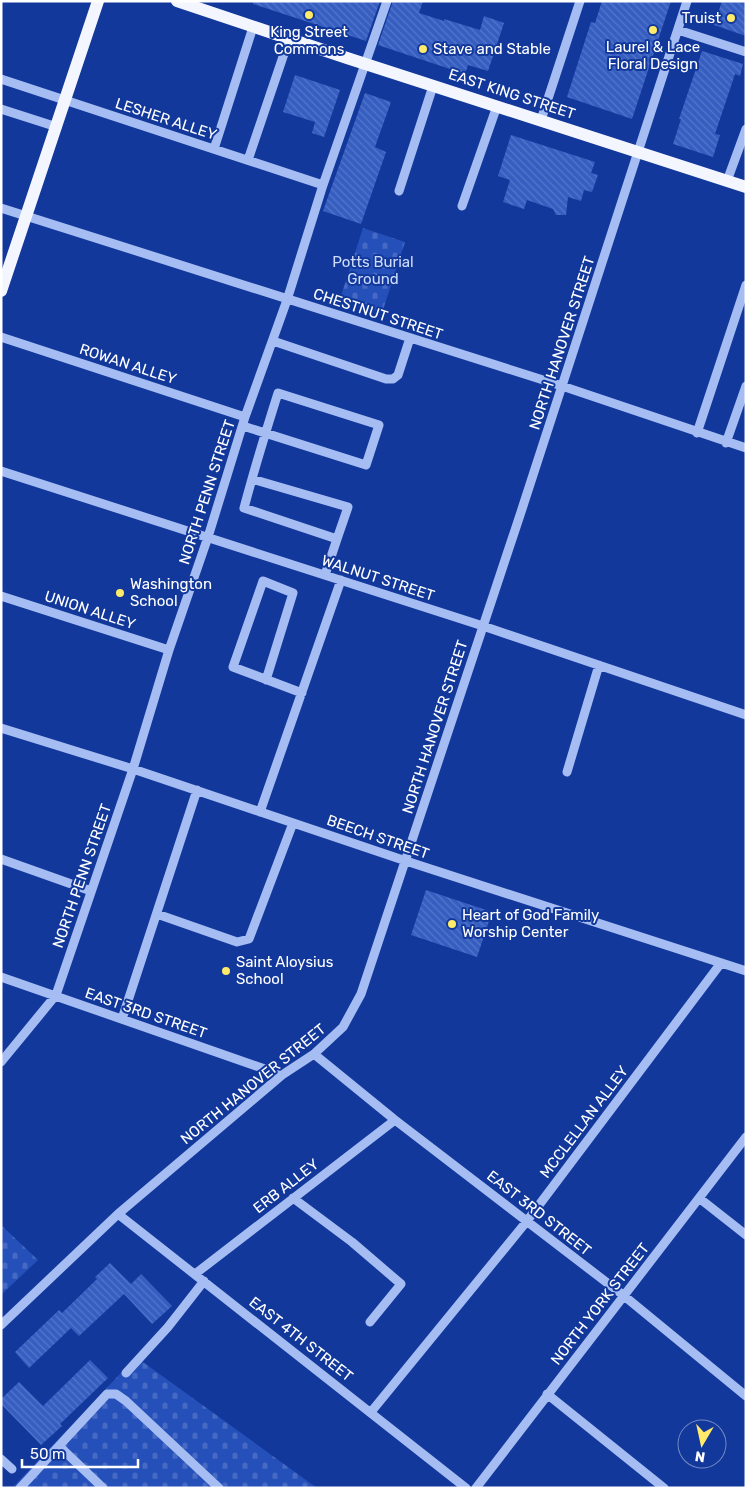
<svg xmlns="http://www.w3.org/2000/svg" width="747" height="1489" viewBox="0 0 747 1489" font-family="Rubik,sans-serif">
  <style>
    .cemetery { fill: url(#cemetery-stones) }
    .building { fill: url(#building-back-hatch) }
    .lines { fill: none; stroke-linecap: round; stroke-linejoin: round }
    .minor { stroke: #a6bdf4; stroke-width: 9 }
    .major { stroke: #f3f6ff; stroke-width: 12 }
    .poi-dot { fill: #ffeb69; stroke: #12389b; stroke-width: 2 }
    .labels { text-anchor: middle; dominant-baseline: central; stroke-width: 4; stroke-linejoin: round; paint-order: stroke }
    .poi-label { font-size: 15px; fill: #fff; stroke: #12389b; text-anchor: start }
    .street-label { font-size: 15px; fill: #fff; stroke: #12389b }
    .park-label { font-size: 15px; fill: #cedcfe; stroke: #12389b }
  </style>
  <defs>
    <pattern id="cemetery-stones" width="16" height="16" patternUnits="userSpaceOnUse" patternTransform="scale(1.25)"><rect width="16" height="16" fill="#2550b9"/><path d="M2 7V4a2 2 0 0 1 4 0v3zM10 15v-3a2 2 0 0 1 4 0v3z" fill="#466ac4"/></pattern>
    <pattern id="building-back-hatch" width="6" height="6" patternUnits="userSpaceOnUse" patternTransform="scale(1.25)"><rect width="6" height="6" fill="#365ec1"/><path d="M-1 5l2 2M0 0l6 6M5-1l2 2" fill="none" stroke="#5476ca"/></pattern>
  </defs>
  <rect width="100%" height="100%" fill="#12389b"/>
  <path class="cemetery" d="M 363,228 L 405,242 L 382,313 L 340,299 Z
    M 1,1225 L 38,1260 L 1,1295 Z
    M 136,1357 L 317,1488 L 12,1488 Z"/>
  <path class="building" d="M 253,1 L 380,1 L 366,41 L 253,4 Z
    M 393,1 L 423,1 L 419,13 L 444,21 L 444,19 L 480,30 L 484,16 L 504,23 L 488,71 L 468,65 L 465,74 L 378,45 Z
    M 602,1 L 671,1 L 632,119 L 567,97 L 591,22 L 595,23 Z
    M 722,1 L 746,1 L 746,36 L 714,25 Z
    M 702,51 L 743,64 L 740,76 L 735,74 L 715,134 L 720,135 L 713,157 L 673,144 L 681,119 L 679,119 Z
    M 295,75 L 340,90 L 324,137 L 312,133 L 315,122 L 283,112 Z
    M 365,93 L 391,102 L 375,147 L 386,152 L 361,224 L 323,211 Z
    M 511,135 L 595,162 L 591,173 L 598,175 L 592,192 L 584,190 L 581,201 L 568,197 L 566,215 L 556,215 L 553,209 L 527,200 L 524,209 L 503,202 L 510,180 L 498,176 Z
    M 426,890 L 492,912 L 477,957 L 411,935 Z
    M 110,1263 L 131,1284 L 141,1274 L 172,1306 L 152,1324 L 124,1294 L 79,1336 L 71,1328 L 29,1368 L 15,1352 L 59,1310 L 62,1313 L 97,1279 L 95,1277 Z
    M 90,1360 L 108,1378 L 60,1424 L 62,1426 L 41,1445 L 1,1404 L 1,1399 L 19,1382 L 43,1406 Z"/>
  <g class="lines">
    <path class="minor" d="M 678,30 L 746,52
      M 1,79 L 323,185
      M 1,109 L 57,127
      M 541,120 L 580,1
      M 214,149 L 253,27
      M 248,160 L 289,39
      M 727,181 L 746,129
      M 399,191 L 433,86
      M 462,206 L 497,106
      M 1,208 L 562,386 L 746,448
      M 1,337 L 245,417
      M 273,341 L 386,379 L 393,379 L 398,375 L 410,338
      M 243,426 L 366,465 L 379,425 L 278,393 C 266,431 254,470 244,508 L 337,539 L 325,575
      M 697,433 L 746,285
      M 726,443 L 746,386
      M 1,471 L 483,626 L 746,715
      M 252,479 L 348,507 L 337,539
      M 1,596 L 169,650
      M 266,680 L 293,593 L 263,581 L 233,667 L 302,693
      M 1,728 L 133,769 L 406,861 L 746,971
      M 567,772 L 599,665
      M 260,812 L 341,580
      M 1,859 L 91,891
      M 157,914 L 237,942 L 249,939 L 293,823
      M 1,977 L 282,1075
      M 122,1019 L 197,790
      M 314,1054 L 395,1120 L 623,1295 L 746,1396
      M 1,1062 L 56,995 L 133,769 L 169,650 L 208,537 L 245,417 L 287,300 L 323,185 L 387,1
      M 293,1198 L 352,1242 L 401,1284 L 370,1322
      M 699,1198 L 746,1235
      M 118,1214 L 466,1488
      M 195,1274 L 395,1120
      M 1,1325 L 118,1214 L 282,1075 L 314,1054 L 343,1027 L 361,994 L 522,509 L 687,1
      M 126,1373 L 168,1327 L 204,1281
      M 547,1394 L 664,1488
      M 371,1412 L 527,1221 L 721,963
      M 59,1446 L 103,1488
      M 1,1459 L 12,1469
      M 20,1488 L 107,1394 L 116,1394 L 126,1401 L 219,1488
      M 476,1488 L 746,1137"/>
    <path class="major" d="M 177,1 L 347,58 L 746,187
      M 1,291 L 98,1"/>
  </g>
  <g class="poi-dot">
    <circle cx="309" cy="15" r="5"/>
    <circle cx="731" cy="18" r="5"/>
    <circle cx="653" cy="30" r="5"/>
    <circle cx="423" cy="49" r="5"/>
    <circle cx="120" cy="593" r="5"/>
    <circle cx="452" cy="924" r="5"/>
    <circle cx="226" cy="971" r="5"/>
  </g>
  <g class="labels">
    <g class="poi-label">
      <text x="721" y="18" text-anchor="end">Truist</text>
      <text x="309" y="32" text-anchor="middle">King Street<tspan x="309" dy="17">Commons</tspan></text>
      <text x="653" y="47" text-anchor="middle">Laurel &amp; Lace<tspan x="653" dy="17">Floral Design</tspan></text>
      <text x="433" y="49">Stave and Stable</text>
      <text x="130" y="584">Washington<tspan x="130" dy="17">School</tspan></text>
      <text x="462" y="915">Heart of God Family<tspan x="462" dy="17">Worship Center</tspan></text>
      <text x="236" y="962">Saint Aloysius<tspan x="236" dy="17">School</tspan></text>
    </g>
    <g class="street-label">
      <text transform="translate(512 94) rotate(18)">EAST KING STREET</text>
      <text transform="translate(166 119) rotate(18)">LESHER ALLEY</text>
      <text transform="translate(378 314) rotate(18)">CHESTNUT STREET</text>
      <text transform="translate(562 343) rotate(-72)">NORTH HANOVER STREET</text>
      <text transform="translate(128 364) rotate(18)">ROWAN ALLEY</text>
      <text transform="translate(207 492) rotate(-72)">NORTH PENN STREET</text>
      <text transform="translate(378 578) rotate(18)">WALNUT STREET</text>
      <text transform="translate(90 610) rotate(18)">UNION ALLEY</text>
      <text transform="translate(435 727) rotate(-72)">NORTH HANOVER STREET</text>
      <text transform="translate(378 837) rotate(19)">BEECH STREET</text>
      <text transform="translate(82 876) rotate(-71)">NORTH PENN STREET</text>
      <text transform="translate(146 1013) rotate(19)">EAST 3RD STREET</text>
      <text transform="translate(253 1084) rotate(-39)">NORTH HANOVER STREET</text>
      <text transform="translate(584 1122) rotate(-53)">MCCLELLAN ALLEY</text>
      <text transform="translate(286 1186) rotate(-38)">ERB ALLEY</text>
      <text transform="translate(539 1213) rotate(38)">EAST 3RD STREET</text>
      <text transform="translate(600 1304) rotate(-52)">NORTH YORK STREET</text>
      <text transform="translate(301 1339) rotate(38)">EAST 4TH STREET</text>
    </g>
    <g class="park-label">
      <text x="373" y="262">Potts Burial<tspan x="373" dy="17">Ground</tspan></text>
    </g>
  </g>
  <rect width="747" height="1489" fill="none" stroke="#ffffff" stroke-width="5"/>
  <g transform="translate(702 1444) rotate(189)"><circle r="24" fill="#12389b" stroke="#7188c3"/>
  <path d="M0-4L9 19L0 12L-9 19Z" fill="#ffeb69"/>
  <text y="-8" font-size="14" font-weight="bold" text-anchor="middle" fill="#ffffff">N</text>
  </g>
  <path d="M22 1459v8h116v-8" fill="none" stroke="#ffffff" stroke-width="2.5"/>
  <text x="30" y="1459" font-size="15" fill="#ffffff" stroke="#12389b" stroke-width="4" paint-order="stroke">50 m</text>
</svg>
